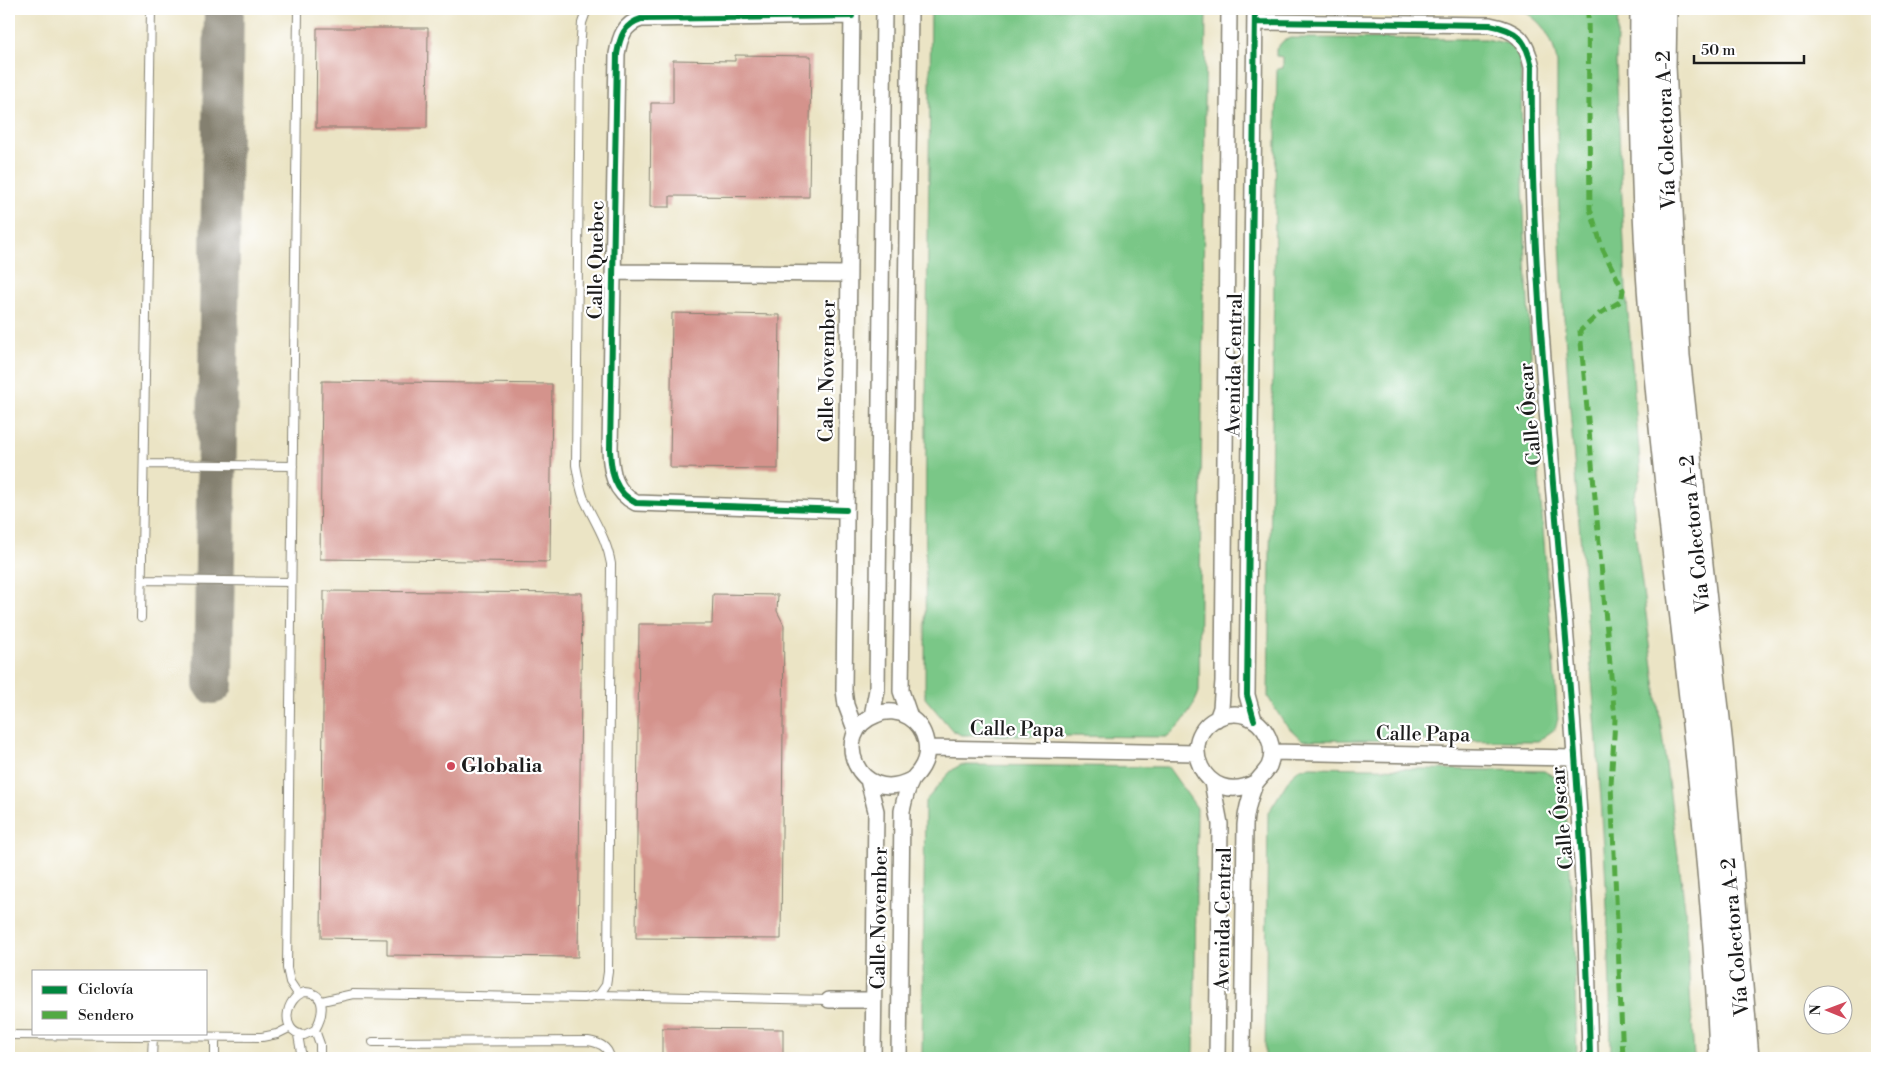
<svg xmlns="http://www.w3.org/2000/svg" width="1886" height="1067" viewBox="0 0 1886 1067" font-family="'Libre Bodoni',serif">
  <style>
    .green { fill: #7ac787; stroke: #4b7252 }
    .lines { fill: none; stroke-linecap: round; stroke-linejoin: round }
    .taxiway { stroke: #848070; stroke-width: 40 }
    .building { fill: #d4938c }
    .service-casing { stroke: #848070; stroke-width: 10 }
    .minor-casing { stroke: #848070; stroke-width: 18 }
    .primary-casing { stroke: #848070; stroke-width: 28 }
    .service { stroke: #fff; stroke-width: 8 }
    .minor { stroke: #fff; stroke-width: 15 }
    .primary { stroke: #fff; stroke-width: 25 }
    .quiet { stroke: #52a943; stroke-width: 5; stroke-dasharray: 10 5; stroke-linecap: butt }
    .cycleway-casing { stroke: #fff; stroke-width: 9 }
    .cycleway { stroke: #00873e; stroke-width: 6 }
    .poi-dot { fill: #d1495b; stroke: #fff; stroke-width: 2 }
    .labels { text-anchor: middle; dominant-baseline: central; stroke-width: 4.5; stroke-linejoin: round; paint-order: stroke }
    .street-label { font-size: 20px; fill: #1c1c1c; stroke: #fff }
    .poi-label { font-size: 20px; font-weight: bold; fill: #1c1c1c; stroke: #fff; text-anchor: start }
  </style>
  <rect width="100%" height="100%" fill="#fff"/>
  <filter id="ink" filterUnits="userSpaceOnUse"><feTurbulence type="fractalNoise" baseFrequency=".02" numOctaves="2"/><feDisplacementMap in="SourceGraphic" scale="10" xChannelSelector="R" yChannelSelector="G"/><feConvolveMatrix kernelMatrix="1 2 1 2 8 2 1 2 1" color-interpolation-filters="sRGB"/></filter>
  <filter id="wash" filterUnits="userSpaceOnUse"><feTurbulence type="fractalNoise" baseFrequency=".0096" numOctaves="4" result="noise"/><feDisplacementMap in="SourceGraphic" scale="20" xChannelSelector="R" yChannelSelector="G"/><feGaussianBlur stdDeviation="1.12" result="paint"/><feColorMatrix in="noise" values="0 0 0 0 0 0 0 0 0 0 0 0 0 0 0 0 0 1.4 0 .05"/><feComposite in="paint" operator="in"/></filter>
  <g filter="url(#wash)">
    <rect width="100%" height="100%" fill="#ebe4c5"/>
    <path class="green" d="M 931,9 L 1206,9 L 1199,692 C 1194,707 1180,729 1166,737 L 961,735 L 952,730 L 925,698 L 926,400 Z
      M 1520,9 L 1618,9 L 1616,63 L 1626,289 L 1641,476 L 1633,498 L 1635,531 L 1685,908 L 1694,1058 L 1611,1058 C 1610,726 1553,395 1557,63 C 1553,37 1542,21 1520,9 Z
      M 1290,38 L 1486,39 L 1510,44 L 1519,58 L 1521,72 C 1522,288 1541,503 1558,719 L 1555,729 L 1538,741 L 1302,740 L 1284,723 L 1268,697 L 1277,69 L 1283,68 L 1283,57 L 1276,56 L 1276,49 L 1283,41 Z
      M 961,765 L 1168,767 L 1197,808 L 1194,1058 L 922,1058 L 925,801 C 937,790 947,770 961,765 Z
      M 1310,767 L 1544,771 L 1558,779 L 1565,793 L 1573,915 L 1577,1058 L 1265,1058 L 1268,813 L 1291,776 L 1299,769 Z"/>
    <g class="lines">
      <path class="taxiway" d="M 213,684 L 224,9"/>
    </g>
    <g id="blocks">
      <path class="building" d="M 317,28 L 428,28 L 427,128 L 316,128 Z
        M 735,55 L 811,56 L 809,197 L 670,196 L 670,207 L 650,207 L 651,103 L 673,103 L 673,60 L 735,61 Z
        M 672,313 L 780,315 L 778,469 L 670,468 Z
        M 322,381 L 552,384 L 550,562 L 320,559 Z
        M 324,591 L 582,593 L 578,957 L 387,955 L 387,939 L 321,938 Z
        M 713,594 L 778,595 L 777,611 L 784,625 L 781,939 L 636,938 L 639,624 L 712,624 Z
        M 662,1028 L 783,1029 L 783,1058 L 662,1058 Z"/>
    </g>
  </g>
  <g filter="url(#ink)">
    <use href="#blocks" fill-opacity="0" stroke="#848070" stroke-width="1"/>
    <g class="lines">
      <g class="service-casing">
        <path id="service" d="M 587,9 L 582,23 L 580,50 L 576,465 C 578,476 580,489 584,499 C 594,521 607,539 611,564 L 608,972 L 606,985 L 599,995
          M 144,464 L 293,466
          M 142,580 L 291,582
          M 141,618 L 151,9
          M 305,992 C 328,993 323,1016 315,1030 L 304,1035 C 279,1032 285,997 305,992 Z
          M 298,994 L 290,982 L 287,968 L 298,9
          M 322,1001 L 353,994 L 584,998 L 599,995 L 829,1000
          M 315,1030 L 320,1044 L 320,1058
          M 9,1035 L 262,1037 L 277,1034 L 289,1028
          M 298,1035 L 302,1058
          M 373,1042 L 588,1041 C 599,1043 608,1046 610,1058
          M 152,1058 L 153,1036
          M 215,1058 L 215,1037"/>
      </g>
      <g class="minor-casing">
        <path id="minor" d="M 852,9 L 844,690 L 846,705 L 856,732
          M 910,9 L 901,691 L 910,717
          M 1255,22 L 1490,25 C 1517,30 1526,39 1532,67 C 1530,209 1542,354 1554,495 C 1570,683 1586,870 1590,1058
          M 614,272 L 849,274
          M 846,510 L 636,503 C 614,492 611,472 610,450 L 617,54 C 620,37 624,24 641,19 L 852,16
          M 872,716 L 877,690 L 884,9
          M 1217,719 L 1221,708 L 1223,681 L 1229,9
          M 1254,720 L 1247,695 L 1255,9
          M 927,748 L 1197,753
          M 1272,752 L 1574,758
          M 868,780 L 876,811 L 873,1058
          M 1212,782 L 1220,824 L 1217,1058
          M 829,1000 L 874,1000
          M 899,1058 L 902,811 C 904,801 906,791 911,782 C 913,777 917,775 920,770 C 932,753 927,728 909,717 C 899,711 886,710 876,715 C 828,733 859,807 911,780
          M 1242,1058 L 1245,825 C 1246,811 1250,797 1255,784 C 1259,778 1265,773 1269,766 C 1277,747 1266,723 1246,716 C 1238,713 1228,714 1220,717 C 1173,736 1204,810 1256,782"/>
      </g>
      <g class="primary-casing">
        <path id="primary" d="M 1643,9 C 1642,127 1645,245 1656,363 C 1676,595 1714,825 1722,1058
          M 1664,9 L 1663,66 L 1677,356 L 1720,746 L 1746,1058"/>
      </g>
      <use href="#service" class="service"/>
      <use href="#minor" class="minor"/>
      <use href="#primary" class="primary"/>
      <path class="quiet" d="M 1588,9 L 1590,209 L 1603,250 L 1623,290 L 1621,301 L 1599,314 L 1580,331 L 1615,720 L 1611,785 L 1623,1058"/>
      <g class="cycleway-casing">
        <path id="cycleway" d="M 1255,22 L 1490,25 C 1517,30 1526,39 1532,67 C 1530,209 1542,354 1554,495 C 1570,683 1586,870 1590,1058
          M 846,510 L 636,503 C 614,492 611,472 610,450 L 617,54 C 620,37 624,24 641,19 L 852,16
          M 1254,720 L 1247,695 L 1255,9"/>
      </g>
      <use href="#cycleway" class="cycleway"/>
    </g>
  </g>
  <circle class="poi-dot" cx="451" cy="766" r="5"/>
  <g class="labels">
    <g class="street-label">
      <text transform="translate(1667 130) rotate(-92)">Vía Colectora A-2</text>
      <text transform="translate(597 260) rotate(-89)">Calle Quebec</text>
      <text transform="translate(1235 365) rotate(-89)">Avenida Central</text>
      <text transform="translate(828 371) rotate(-89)">Calle November</text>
      <text transform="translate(1531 414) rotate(-95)">Calle Óscar</text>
      <text transform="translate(1696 534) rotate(-96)">Vía Colectora A-2</text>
      <text transform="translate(1017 730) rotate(1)">Calle Papa</text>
      <text transform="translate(1423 735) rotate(1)">Calle Papa</text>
      <text transform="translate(1563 818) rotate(-95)">Calle Óscar</text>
      <text transform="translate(880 918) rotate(-89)">Calle November</text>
      <text transform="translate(1224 919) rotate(-89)">Avenida Central</text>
      <text transform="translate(1736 937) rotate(-95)">Vía Colectora A-2</text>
    </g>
    <g class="poi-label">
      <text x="461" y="766">Globalia</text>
    </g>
  </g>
  <rect width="1886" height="1067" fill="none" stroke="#fff" stroke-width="30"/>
  <rect x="32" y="970" width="175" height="65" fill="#ffffff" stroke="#a4a4a4"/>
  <rect x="42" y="986" width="25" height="8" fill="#00873e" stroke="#a4a4a4"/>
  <text x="78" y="994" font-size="15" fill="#1c1c1c">Ciclovía</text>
  <rect x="42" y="1011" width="25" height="8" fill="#52a943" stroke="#a4a4a4"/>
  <text x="78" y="1020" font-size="15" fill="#1c1c1c">Sendero</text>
  <g transform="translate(1828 1010) rotate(271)"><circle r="24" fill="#ffffff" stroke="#a4a4a4"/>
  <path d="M0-4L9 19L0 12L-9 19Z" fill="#d1495b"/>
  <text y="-8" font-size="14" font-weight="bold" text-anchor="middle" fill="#1c1c1c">N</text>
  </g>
  <path d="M1694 55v8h110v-8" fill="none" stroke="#1c1c1c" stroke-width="2.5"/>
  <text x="1701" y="55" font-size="15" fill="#1c1c1c" stroke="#ffffff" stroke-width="4" paint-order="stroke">50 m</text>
</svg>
